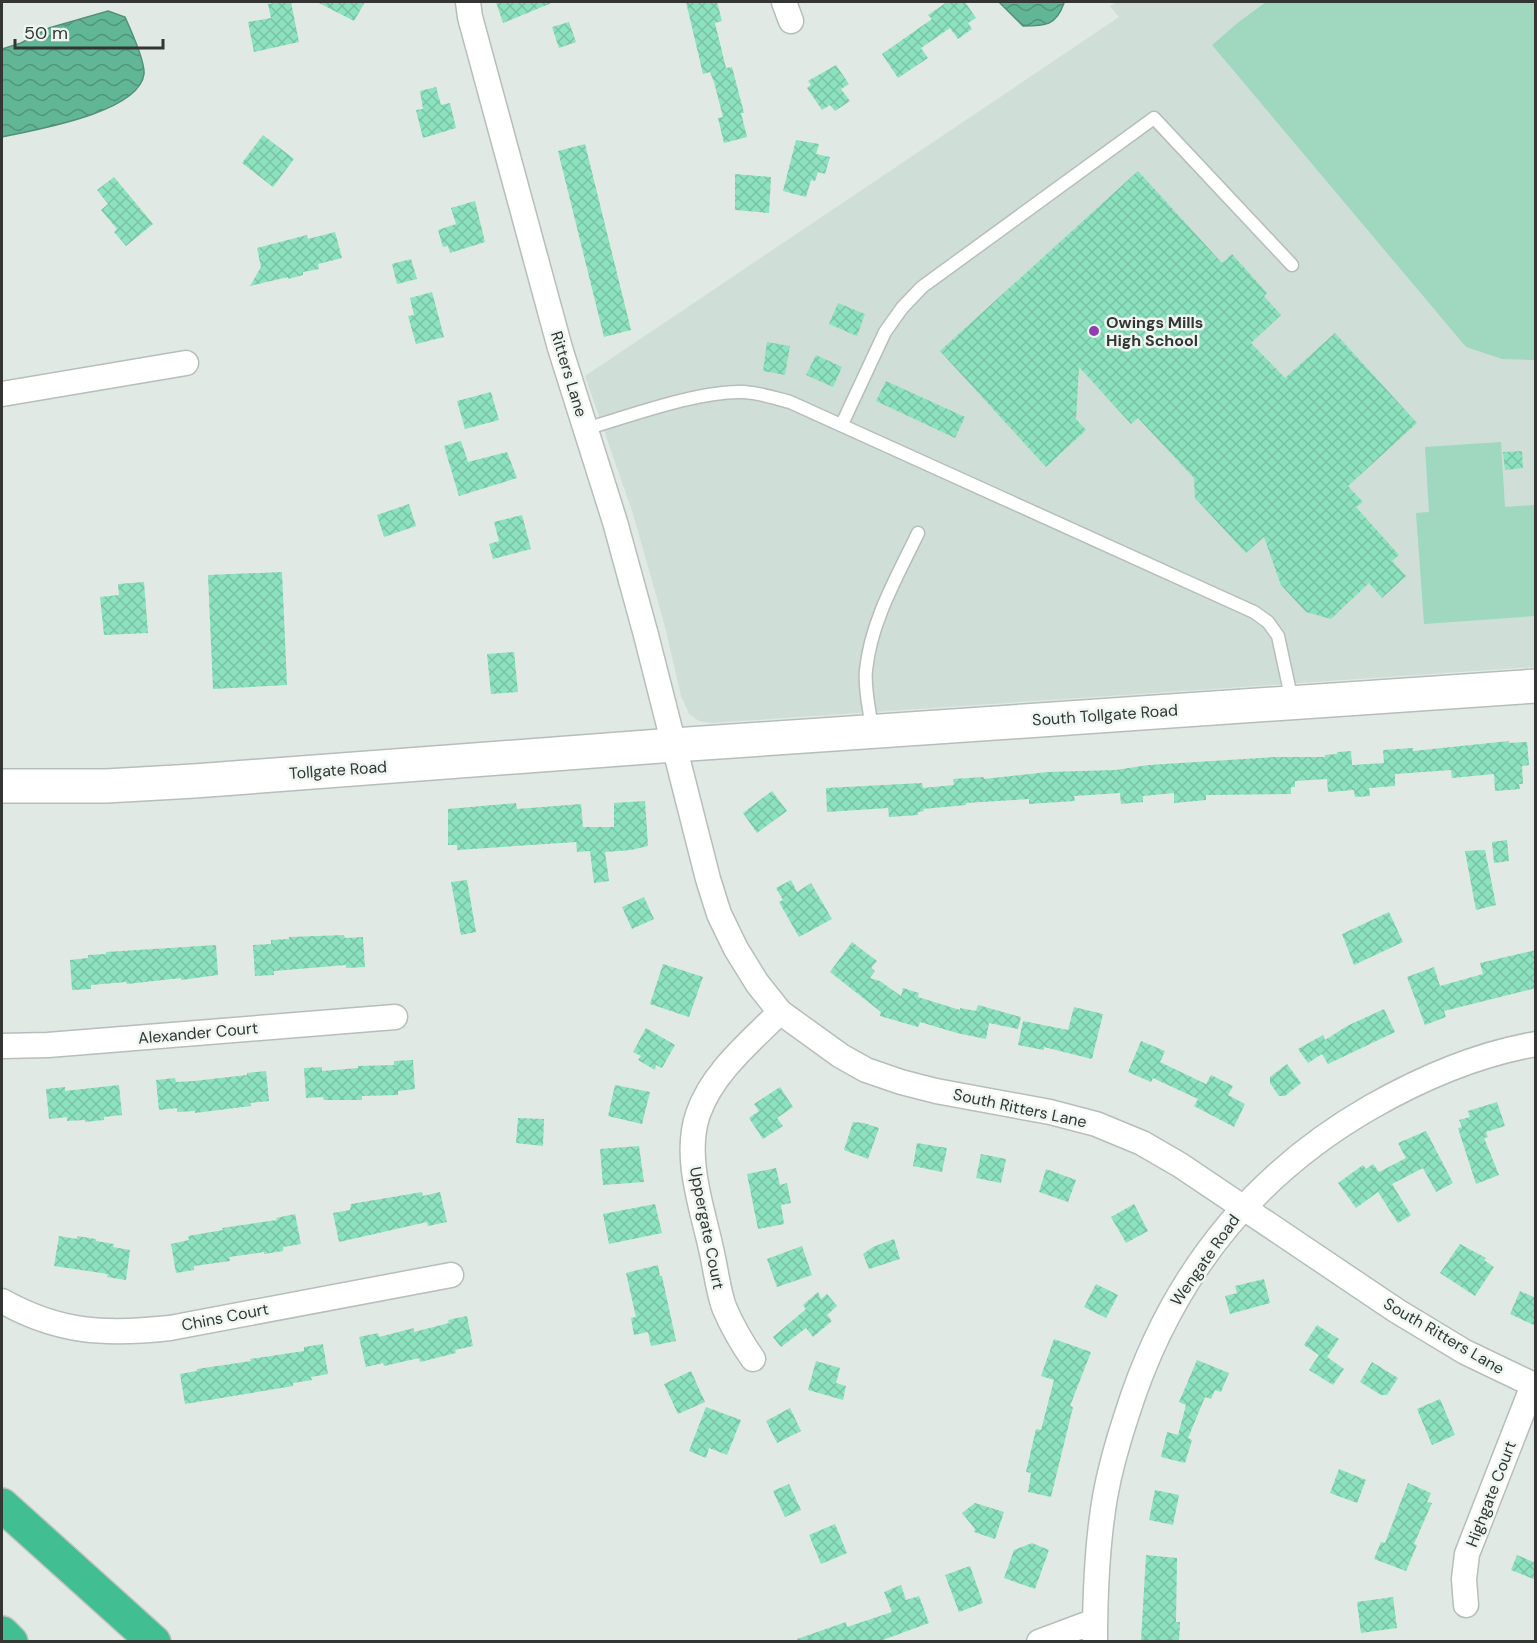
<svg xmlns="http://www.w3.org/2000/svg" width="1537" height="1643" viewBox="0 0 1537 1643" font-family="'DM Sans',sans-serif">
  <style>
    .built { fill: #cfdfd8 }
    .grass { fill: #9fd7bf }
    .water { fill: url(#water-waves); stroke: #539078; stroke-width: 1.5 }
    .building { fill: url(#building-cross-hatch) }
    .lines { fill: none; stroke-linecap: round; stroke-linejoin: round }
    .lane-casing { stroke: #b6beba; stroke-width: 15 }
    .street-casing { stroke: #b6beba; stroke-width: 27 }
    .secondary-casing { stroke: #b6beba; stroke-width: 36 }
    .highway-casing { stroke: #c2c3c2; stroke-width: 36 }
    .lane { stroke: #fff; stroke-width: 12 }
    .street { stroke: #fff; stroke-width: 24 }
    .secondary { stroke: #fff; stroke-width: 33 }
    .highway { stroke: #41bf93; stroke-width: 33 }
    .poi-dot { fill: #903fae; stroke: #eef6f2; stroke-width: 2 }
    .labels { text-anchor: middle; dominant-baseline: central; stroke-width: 5; stroke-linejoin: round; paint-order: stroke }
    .poi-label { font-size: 16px; font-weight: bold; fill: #333634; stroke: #eef6f2; text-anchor: start }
    .street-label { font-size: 16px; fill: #333634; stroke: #eef6f2 }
  </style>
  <defs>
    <pattern id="water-waves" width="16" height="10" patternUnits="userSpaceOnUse" patternTransform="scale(1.5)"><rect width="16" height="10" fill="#61b795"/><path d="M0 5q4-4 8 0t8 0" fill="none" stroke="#51967a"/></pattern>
    <pattern id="building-cross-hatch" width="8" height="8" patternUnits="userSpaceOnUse" patternTransform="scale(1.5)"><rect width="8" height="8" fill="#8ce2be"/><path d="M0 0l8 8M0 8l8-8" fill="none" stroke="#79c2a4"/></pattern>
  </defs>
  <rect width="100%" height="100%" fill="#e1e9e5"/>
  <path class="built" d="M 1117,2 L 1535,2 L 1535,667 L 712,723 L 699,721 L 689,714 L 681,696 L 665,627 L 633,514 L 585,376 L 1119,17 L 1110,6 Z"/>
  <path class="grass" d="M 1266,2 L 1535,2 L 1535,360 L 1502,359 L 1466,347 L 1212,45 L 1240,21 Z
    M 1501,442 L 1505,507 L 1535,505 L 1535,616 L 1424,624 L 1416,513 L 1429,512 L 1425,447 Z"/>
  <path class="water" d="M 999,2 L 1064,2 L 1064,3 C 1056,26 1045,26 1023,26 Z
    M 108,11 L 125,17 C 130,28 145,62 144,74 C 139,113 34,130 2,137 L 2,49 L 21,43 L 49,28 Z"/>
  <path class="building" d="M 280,2 L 291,2 L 299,42 L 254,52 L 248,22 L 271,18 L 268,4 Z
    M 317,2 L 365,2 L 354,21 Z
    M 496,2 L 554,2 L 503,23 Z
    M 686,2 L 717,2 L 722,21 L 715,23 L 726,68 L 732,67 L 744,113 L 741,113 L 747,137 L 724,143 L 718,118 L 723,117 L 714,82 L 710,72 L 703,74 Z
    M 947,2 L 965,2 L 976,18 L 968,23 L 972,29 L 958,39 L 950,28 L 921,48 L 928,58 L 898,78 L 882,54 L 932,19 L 928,15 Z
    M 569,22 L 576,42 L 559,48 L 552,27 Z
    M 836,65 L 849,84 L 841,89 L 850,101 L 835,111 L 830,105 L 822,110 L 807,88 L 811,85 L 808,81 Z
    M 436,87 L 441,105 L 450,103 L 456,128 L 423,138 L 416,110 L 423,109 L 420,91 Z
    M 263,135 L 294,159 L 273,187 L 242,163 Z
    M 796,140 L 819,144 L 816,154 L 830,157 L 825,174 L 818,172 L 815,181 L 811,180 L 806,197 L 783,191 Z
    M 585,144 L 631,330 L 604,337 L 558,151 Z
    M 1138,171 L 1222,263 L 1232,254 L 1267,293 L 1264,296 L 1281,315 L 1251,343 L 1285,378 L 1335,333 L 1417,423 L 1348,486 L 1363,502 L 1356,507 L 1399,555 L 1392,561 L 1406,576 L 1382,598 L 1369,583 L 1331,619 L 1306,612 L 1281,585 L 1264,537 L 1246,553 L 1195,498 L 1194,478 L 1138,418 L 1131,424 L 1079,367 L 1076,419 L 1086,430 L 1046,467 L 940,351 Z
    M 735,174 L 771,177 L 769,213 L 735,210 Z
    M 114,177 L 153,224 L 126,246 L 114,232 L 117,229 L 101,210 L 108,204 L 97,190 Z
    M 475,201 L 485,242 L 450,253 L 448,246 L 443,247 L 438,230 L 456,224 L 451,208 Z
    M 335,232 L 342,258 L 318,264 L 319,269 L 303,272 L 303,275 L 288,279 L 288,277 L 250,286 L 261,267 L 257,248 L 307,235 L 308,239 Z
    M 411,259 L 417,279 L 397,284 L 392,264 Z
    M 432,292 L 444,337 L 416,344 L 408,316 L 414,315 L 410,298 Z
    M 838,303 L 865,314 L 857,336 L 829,324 Z
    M 767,342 L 790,346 L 785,375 L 763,371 Z
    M 816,355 L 842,367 L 833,387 L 806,375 Z
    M 886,381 L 965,417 L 955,438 L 876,401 Z
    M 491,392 L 499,420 L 465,429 L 457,401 Z
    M 461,441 L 468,462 L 507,452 L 517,478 L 459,496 L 444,446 Z
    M 1522,451 L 1523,468 L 1505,470 L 1503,452 Z
    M 409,504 L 416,526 L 384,537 L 377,515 Z
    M 522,515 L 531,549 L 493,559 L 489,544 L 499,541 L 494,522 Z
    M 282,572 L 287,685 L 213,689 L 208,575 Z
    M 144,582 L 148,633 L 104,635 L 100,597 L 119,595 L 118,584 Z
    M 514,652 L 518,692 L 491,694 L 487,654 Z
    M 1509,741 L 1509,743 L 1527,742 L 1529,765 L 1522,766 L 1523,784 L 1519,784 L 1520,789 L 1495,791 L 1494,774 L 1452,778 L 1451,770 L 1395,774 L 1395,786 L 1369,788 L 1370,796 L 1355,797 L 1354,790 L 1328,792 L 1327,779 L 1295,781 L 1295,787 L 1291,787 L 1291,794 L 1206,795 L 1206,800 L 1174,803 L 1174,793 L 1143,796 L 1143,802 L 1121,804 L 1120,793 L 1074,796 L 1075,801 L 1029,804 L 1029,799 L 966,803 L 966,805 L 923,809 L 924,811 L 918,812 L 918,815 L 889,817 L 888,808 L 827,812 L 826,788 L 922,783 L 923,788 L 954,785 L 953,779 L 984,777 L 984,779 L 1048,772 L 1115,770 L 1149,765 L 1274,757 L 1325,757 L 1325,755 L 1337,754 L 1337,752 L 1351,751 L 1352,765 L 1384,763 L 1383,750 L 1413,748 L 1413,751 Z
    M 772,791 L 787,811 L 757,833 L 743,813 Z
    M 645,801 L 648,846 L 631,850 L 605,852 L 609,881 L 594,883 L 590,851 L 577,852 L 576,842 L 457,850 L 457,845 L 448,845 L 448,809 L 516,803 L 517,809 L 581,804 L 583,827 L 614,827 L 614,803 Z
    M 1507,840 L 1509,861 L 1494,863 L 1492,842 Z
    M 1485,850 L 1496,905 L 1476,910 L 1465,851 Z
    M 467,880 L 476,932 L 461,935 L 451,882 Z
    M 791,880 L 797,892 L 811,883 L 832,919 L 799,937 L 779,902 L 783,900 L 776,888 Z
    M 644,897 L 654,919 L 632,929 L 622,907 Z
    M 1389,912 L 1403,942 L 1354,965 L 1342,934 Z
    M 344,935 L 345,938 L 363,937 L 365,967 L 346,968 L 346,965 L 274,971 L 274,975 L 255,976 L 253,945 L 271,944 L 271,940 L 289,939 L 289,937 Z
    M 852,942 L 877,961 L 871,968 L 875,971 L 870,978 L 880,981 L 901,996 L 903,988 L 919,993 L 918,997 L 960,1010 L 960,1008 L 976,1011 L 978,1005 L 1021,1017 L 1018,1029 L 989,1023 L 986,1039 L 957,1033 L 920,1022 L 918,1027 L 880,1016 L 881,1012 L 830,972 Z
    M 216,945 L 218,975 L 181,980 L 181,978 L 127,984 L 126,982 L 91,985 L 91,989 L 72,990 L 70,960 L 88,958 L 88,955 L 106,954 L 106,952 Z
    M 1536,950 L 1536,988 L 1444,1011 L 1446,1017 L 1425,1025 L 1407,977 L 1434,967 L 1440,986 L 1483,974 L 1480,963 Z
    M 663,964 L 703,977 L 689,1017 L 650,1004 Z
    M 1074,1007 L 1103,1014 L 1092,1059 L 1044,1047 L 1044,1050 L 1018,1045 L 1023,1021 L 1068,1030 Z
    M 1384,1009 L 1395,1032 L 1328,1064 L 1322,1054 L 1308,1063 L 1298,1049 L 1323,1035 L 1325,1040 L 1347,1026 Z
    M 646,1028 L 675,1045 L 662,1068 L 656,1065 L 655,1070 L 638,1060 L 641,1056 L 633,1052 Z
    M 1141,1041 L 1165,1051 L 1160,1062 L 1206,1084 L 1211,1075 L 1233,1086 L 1228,1095 L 1245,1104 L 1234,1127 L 1194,1106 L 1198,1099 L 1153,1078 L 1151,1082 L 1128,1072 Z
    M 413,1060 L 415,1089 L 398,1091 L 398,1095 L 362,1096 L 362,1100 L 324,1100 L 323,1097 L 306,1098 L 304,1068 L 322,1067 L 322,1071 L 358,1068 L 358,1066 L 394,1065 L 394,1061 Z
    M 1287,1064 L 1301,1083 L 1285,1096 L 1279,1096 L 1270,1083 L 1270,1077 Z
    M 266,1071 L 269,1101 L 250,1103 L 251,1106 L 195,1113 L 195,1111 L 177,1112 L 177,1108 L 159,1110 L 156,1080 L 175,1078 L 176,1082 L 194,1081 L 247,1075 L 247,1073 Z
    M 119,1085 L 122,1115 L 104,1117 L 104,1120 L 85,1122 L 85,1120 L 67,1121 L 67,1117 L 49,1119 L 46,1089 L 65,1087 L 65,1091 Z
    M 615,1085 L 650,1092 L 642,1124 L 608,1116 Z
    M 780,1087 L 793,1107 L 777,1118 L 783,1126 L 763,1139 L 749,1118 L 759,1111 L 754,1104 Z
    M 1497,1102 L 1505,1126 L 1486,1132 L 1488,1137 L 1484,1138 L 1499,1175 L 1476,1184 L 1458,1128 L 1462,1127 L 1459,1120 L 1470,1117 L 1468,1111 Z
    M 518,1118 L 544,1119 L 543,1146 L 516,1143 Z
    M 853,1122 L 864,1123 L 879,1128 L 868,1159 L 844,1150 Z
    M 1426,1131 L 1453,1183 L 1436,1192 L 1423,1168 L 1392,1184 L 1411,1215 L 1398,1223 L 1378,1192 L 1356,1208 L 1338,1183 L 1363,1165 L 1366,1169 L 1373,1164 L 1379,1172 L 1406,1158 L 1398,1143 Z
    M 917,1143 L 947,1148 L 942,1172 L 913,1166 Z
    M 639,1146 L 644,1182 L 603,1185 L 600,1149 Z
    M 981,1154 L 1006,1159 L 1001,1183 L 976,1178 Z
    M 776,1168 L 780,1185 L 787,1183 L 791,1203 L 781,1205 L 784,1224 L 758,1229 L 747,1174 Z
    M 1046,1169 L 1076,1180 L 1068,1202 L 1039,1192 Z
    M 422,1192 L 423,1196 L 440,1192 L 447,1222 L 428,1226 L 427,1222 L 339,1242 L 333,1213 L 350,1210 L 351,1204 Z
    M 655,1204 L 662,1233 L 609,1244 L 603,1214 Z
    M 1134,1204 L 1148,1231 L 1126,1243 L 1111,1217 Z
    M 295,1214 L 301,1244 L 283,1247 L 283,1251 L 264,1254 L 264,1252 L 229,1257 L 230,1261 L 194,1266 L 194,1270 L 176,1273 L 171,1244 L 189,1240 L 188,1236 L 223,1230 L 222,1228 L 277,1220 L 276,1218 Z
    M 59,1236 L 77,1239 L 77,1236 L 96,1239 L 96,1241 L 114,1244 L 113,1247 L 130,1250 L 126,1280 L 107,1277 L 108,1274 L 54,1266 Z
    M 894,1239 L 900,1259 L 869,1269 L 863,1254 L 873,1247 Z
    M 1460,1244 L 1486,1258 L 1484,1260 L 1494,1267 L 1475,1296 L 1440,1273 Z
    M 802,1246 L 812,1275 L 777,1287 L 767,1259 Z
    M 658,1265 L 660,1276 L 662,1276 L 676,1341 L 651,1346 L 648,1332 L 634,1335 L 631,1318 L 636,1317 L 626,1273 Z
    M 1264,1279 L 1270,1303 L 1230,1314 L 1225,1296 L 1237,1293 L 1235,1286 Z
    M 1096,1284 L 1118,1295 L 1106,1318 L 1084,1307 Z
    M 1520,1291 L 1536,1298 L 1536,1326 L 1510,1314 Z
    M 818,1292 L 821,1299 L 827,1294 L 837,1306 L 827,1315 L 832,1321 L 813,1337 L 806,1328 L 781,1347 L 773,1337 L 806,1309 L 803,1305 Z
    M 467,1316 L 473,1346 L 455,1350 L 456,1353 L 420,1362 L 419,1358 L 384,1366 L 383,1363 L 366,1367 L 359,1337 L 378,1333 L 379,1337 L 414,1328 L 414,1332 L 449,1323 L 448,1320 Z
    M 1317,1325 L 1339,1339 L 1327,1357 L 1344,1369 L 1333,1385 L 1309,1370 L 1319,1355 L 1304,1345 Z
    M 1054,1339 L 1091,1352 L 1070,1406 L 1073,1407 L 1051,1497 L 1028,1492 L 1031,1473 L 1026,1472 L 1036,1429 L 1041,1430 L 1054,1380 L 1041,1376 Z
    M 323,1344 L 328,1374 L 311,1377 L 312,1380 L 293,1383 L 293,1386 L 185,1404 L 180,1374 L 197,1371 L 197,1369 L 251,1361 L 250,1359 L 304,1351 L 304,1347 Z
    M 1197,1360 L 1229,1373 L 1221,1392 L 1215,1390 L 1211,1399 L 1205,1397 L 1188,1438 L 1192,1440 L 1185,1463 L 1161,1457 L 1167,1432 L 1178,1435 L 1186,1405 L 1179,1402 Z
    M 816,1361 L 840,1368 L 836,1383 L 846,1386 L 843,1400 L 808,1390 Z
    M 1372,1362 L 1398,1378 L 1387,1395 L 1381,1395 L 1360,1382 Z
    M 691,1371 L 705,1402 L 678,1414 L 664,1384 Z
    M 1440,1399 L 1455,1435 L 1432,1445 L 1417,1409 Z
    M 706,1407 L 741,1420 L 727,1455 L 709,1448 L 706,1458 L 689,1451 Z
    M 790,1408 L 801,1431 L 777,1443 L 766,1421 Z
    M 1339,1469 L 1366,1480 L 1357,1503 L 1330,1493 Z
    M 1408,1483 L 1431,1493 L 1427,1502 L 1432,1503 L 1414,1544 L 1417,1545 L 1406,1571 L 1374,1559 L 1381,1542 L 1385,1543 Z
    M 789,1484 L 801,1510 L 785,1517 L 773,1491 Z
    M 1155,1490 L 1179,1495 L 1173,1525 L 1149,1520 Z
    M 975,1503 L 1004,1512 L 995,1539 L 974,1532 L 975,1529 L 962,1513 Z
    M 835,1524 L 847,1553 L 821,1564 L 809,1535 Z
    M 1032,1543 L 1049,1550 L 1035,1589 L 1004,1578 L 1014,1550 Z
    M 1146,1555 L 1177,1558 L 1176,1622 L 1180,1622 L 1179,1641 L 1141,1641 Z
    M 1517,1555 L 1536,1563 L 1536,1580 L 1511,1570 Z
    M 970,1566 L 983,1603 L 959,1612 L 945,1575 Z
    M 901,1585 L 906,1600 L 919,1596 L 929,1623 L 880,1641 L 797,1641 L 797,1639 L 846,1622 L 847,1627 L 892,1612 L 884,1592 Z
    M 1393,1597 L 1397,1628 L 1361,1633 L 1357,1602 Z"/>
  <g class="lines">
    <g class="lane-casing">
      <path id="lane" d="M 842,424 L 885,332 L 902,308 L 922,287 L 1154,118 L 1292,265
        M 585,429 C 630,416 700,390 744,392 C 760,393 775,398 790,402 L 1254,612 L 1268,622 L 1278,636 L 1292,701
        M 872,730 C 870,711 864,689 866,670 C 871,621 897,577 918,533"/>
    </g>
    <g class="street-casing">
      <path id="street" d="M 468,2 L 470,17 L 560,348 L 615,522 L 646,635 L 708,879 L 719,914 L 736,949 L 757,983 L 780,1012 L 841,1056 L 866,1070 L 901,1082 L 936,1091 L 1050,1112 L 1096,1124 L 1142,1143 L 1180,1165 L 1397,1311 L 1465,1352 L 1536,1386
        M 784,2 L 791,21
        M 2,394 L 186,363
        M 2,1046 L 48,1045 L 395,1017
        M 2,1301 C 59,1333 105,1335 170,1328 L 451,1275
        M 753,1359 C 741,1342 732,1326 724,1307 C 718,1290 716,1271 712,1253 C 703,1210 683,1158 698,1114 C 712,1073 750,1042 780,1012
        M 1466,1605 L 1464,1579 L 1467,1554 L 1533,1385
        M 1039,1642 L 1095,1621
        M 1095,1642 C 1095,1594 1097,1544 1105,1497 C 1110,1469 1118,1441 1127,1414 C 1169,1281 1249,1177 1371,1107 C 1422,1078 1478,1054 1536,1044"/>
    </g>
    <g class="secondary-casing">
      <path id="secondary" d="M 2,786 L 106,786 L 194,781 L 674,745 L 1536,686"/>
    </g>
    <g class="highway-casing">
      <path id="highway" d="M 2,1505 L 154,1642
        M 2,1633 L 11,1642"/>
    </g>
    <use href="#lane" class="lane"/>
    <use href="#street" class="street"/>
    <use href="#secondary" class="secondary"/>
    <use href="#highway" class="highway"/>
  </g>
  <circle class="poi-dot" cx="1094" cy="331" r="6"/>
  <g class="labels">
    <g class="poi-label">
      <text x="1106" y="322">Owings Mills<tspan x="1106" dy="18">High School</tspan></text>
    </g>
    <g class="street-label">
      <text transform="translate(569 374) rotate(73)">Ritters Lane</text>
      <text transform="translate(1105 715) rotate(-4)">South Tollgate Road</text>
      <text transform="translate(338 770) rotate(-4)">Tollgate Road</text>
      <text transform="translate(198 1033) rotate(-5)">Alexander Court</text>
      <text transform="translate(1020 1108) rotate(12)">South Ritters Lane</text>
      <text transform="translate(707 1228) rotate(79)">Uppergate Court</text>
      <text transform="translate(1205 1260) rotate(-55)">Wengate Road</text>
      <text transform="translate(225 1317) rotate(-11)">Chins Court</text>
      <text transform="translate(1444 1336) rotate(30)">South Ritters Lane</text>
      <text transform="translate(1491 1494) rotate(-69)">Highgate Court</text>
    </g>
  </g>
  <rect width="1537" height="1643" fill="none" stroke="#333634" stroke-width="6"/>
  <path d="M15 39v9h148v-9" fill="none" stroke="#333634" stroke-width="3"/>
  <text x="24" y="39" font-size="18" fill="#333634" stroke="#eef6f2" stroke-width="4.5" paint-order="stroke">50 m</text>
</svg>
